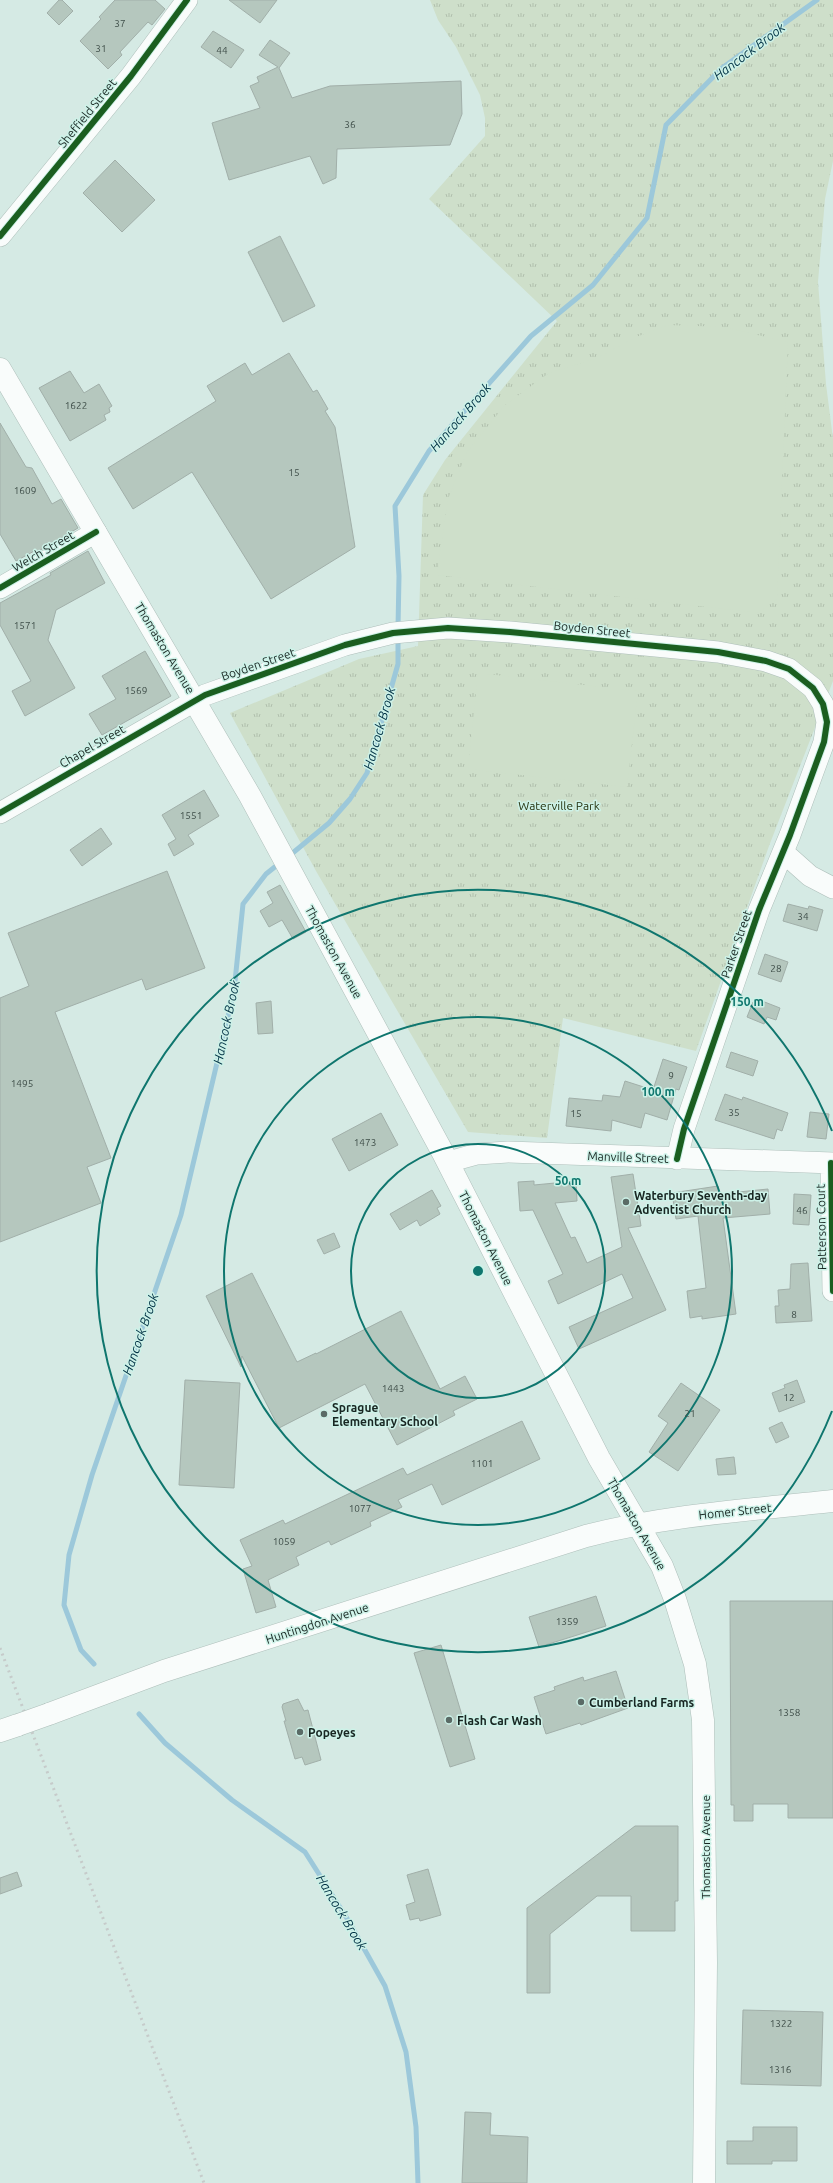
<svg xmlns="http://www.w3.org/2000/svg" width="833" height="2183" viewBox="0 0 833 2183" font-family="Ubuntu,sans-serif">
  <style>
    .park { fill: url(#park-tufts) }
    .garden { fill: #cedfca }
    .lines { fill: none; stroke-linecap: round; stroke-linejoin: round }
    .stream { stroke: #9cc8da; stroke-width: 5 }
    .building { fill: #b5c7be; stroke: #a1afa9 }
    .minor-casing { stroke: #aebfba; stroke-width: 22 }
    .major-casing { stroke: #aebfba; stroke-width: 23 }
    .minor { stroke: #f9fcfb; stroke-width: 21 }
    .major { stroke: #f9fcfb; stroke-width: 22 }
    .rail { stroke: #c6cbca; stroke-width: 3; stroke-dasharray: 2 4; stroke-linecap: butt }
    .major-bridge-casing { stroke: #aebfba; stroke-width: 23; stroke-linecap: butt }
    .major-bridge { stroke: #f9fcfb; stroke-width: 22 }
    .cycleway-casing { stroke: #cdf2e8; stroke-width: 8 }
    .cycleway { stroke: #1b5e20; stroke-width: 6 }
    .ring { fill: none; stroke: #0f766e; stroke-width: 2 }
    .poi-dot { fill: #5a6b66; stroke: #cdf2e8; stroke-width: 1.5 }
    .labels { text-anchor: middle; dominant-baseline: central; stroke-width: 3; stroke-linejoin: round; paint-order: stroke }
    .number-label { font-size: 10px; fill: #3f4e49 }
    .street-label { font-size: 12px; fill: #182622; stroke: #cdf2e8 }
    .park-label { font-size: 12px; fill: #26320e; stroke: #cdf2e8 }
    .poi-label { font-size: 12px; font-weight: bold; fill: #182622; stroke: #cdf2e8; text-anchor: start }
    .water-label { font-size: 13px; font-style: italic; fill: #003144; stroke: #cdf2e8 }
    .centre { fill: #0f766e; stroke: #cdf2e8; stroke-width: 2 }
    .ring-label { font-size: 12px; text-anchor: middle; font-weight: bold; fill: #0f766e; stroke: #cdf2e8; stroke-width: 3; stroke-linejoin: round; paint-order: stroke }
  </style>
  <defs>
    <pattern id="park-tufts" width="24" height="20" patternUnits="userSpaceOnUse"><rect width="24" height="20" fill="#cedfca"/><path d="M3 7l-1-3M5 7V3M7 7l1-3M15 17l-1-3M17 17v-4M19 17l1-3" fill="none" stroke="#b0bfad"/></pattern>
  </defs>
  <rect width="100%" height="100%" fill="#d5eae4"/>
  <path class="park" d="M 430,0 L 833,0 L 833,161 L 825,199 L 818,282 L 826,384 L 833,439 L 833,681 L 769,846 L 696,1051 L 563,1018 L 547,1138 L 468,1132 L 316,871 L 230,713 L 359,659 L 418,646 L 423,495 L 445,460 L 557,321 L 429,199 L 485,136 L 485,118 L 480,95 L 456,47 L 438,20 Z"/>
  <path class="garden" d="M 668,325 L 724,327 L 788,342 L 777,599 L 758,613 L 437,575 L 448,499 L 467,452 L 505,405 L 549,373 L 597,358 L 636,337 Z
    M 478,673 L 638,691 L 627,787 L 468,769 Z"/>
  <g class="lines">
    <path class="stream" d="M 398,628 L 399,576 L 395,506 L 429,451 L 531,336 L 593,285 L 647,218 L 666,125 L 722,68 L 817,0
      M 289,856 L 329,823 L 350,799 L 367,773 L 398,664 L 398,636
      M 94,1664 L 81,1650 L 64,1605 L 69,1555 L 92,1475 L 181,1215 L 234,991 L 243,904 L 266,874 L 281,862
      M 139,1714 L 165,1743 L 232,1800 L 305,1852 L 348,1920 L 385,1986 L 406,2052 L 416,2127 L 418,2183"/>
  </g>
  <path class="building" d="M 59,0 L 62,0 L 73,11 L 59,25 L 47,13 Z
    M 115,0 L 155,0 L 165,9 L 152,25 L 148,22 L 120,52 L 122,55 L 108,69 L 80,41 L 101,19 L 99,17 Z
    M 229,0 L 277,0 L 260,23 Z
    M 213,31 L 244,50 L 231,68 L 201,47 Z
    M 270,40 L 290,53 L 279,68 L 292,98 L 330,86 L 461,81 L 462,114 L 450,145 L 337,149 L 336,178 L 323,184 L 310,156 L 229,180 L 212,123 L 260,108 L 250,86 L 259,82 L 257,77 L 278,67 L 259,55 Z
    M 115,160 L 155,200 L 122,232 L 83,193 Z
    M 280,236 L 315,306 L 283,322 L 248,252 Z
    M 289,353 L 313,392 L 317,390 L 328,409 L 325,411 L 335,427 L 355,547 L 271,599 L 192,472 L 133,509 L 108,468 L 216,401 L 207,386 L 245,363 L 252,375 Z
    M 70,371 L 84,393 L 99,384 L 112,406 L 109,408 L 110,412 L 104,415 L 106,420 L 70,441 L 39,388 Z
    M 0,423 L 26,467 L 32,468 L 52,504 L 61,499 L 78,528 L 37,552 L 36,550 L 16,561 L 0,534 Z
    M 88,551 L 105,583 L 56,610 L 48,640 L 75,688 L 25,716 L 12,691 L 31,681 L 0,625 L 0,603 L 51,575 L 50,573 Z
    M 145,651 L 171,696 L 102,735 L 89,714 L 116,699 L 102,676 Z
    M 204,790 L 219,816 L 188,835 L 194,844 L 174,856 L 168,844 L 176,839 L 162,815 Z
    M 101,828 L 112,844 L 82,866 L 70,850 Z
    M 167,871 L 205,968 L 146,990 L 142,979 L 55,1012 L 111,1158 L 87,1167 L 101,1203 L 0,1242 L 0,998 L 29,986 L 8,933 Z
    M 280,885 L 306,932 L 293,939 L 282,920 L 269,927 L 260,911 L 273,903 L 267,892 Z
    M 788,904 L 808,909 L 809,906 L 823,910 L 817,931 L 783,921 Z
    M 765,954 L 788,962 L 781,982 L 758,974 Z
    M 271,1001 L 273,1033 L 258,1034 L 256,1003 Z
    M 762,1001 L 780,1008 L 776,1020 L 767,1017 L 764,1024 L 747,1017 L 753,1002 L 761,1005 Z
    M 731,1052 L 758,1061 L 753,1076 L 726,1067 Z
    M 663,1059 L 687,1067 L 679,1090 L 676,1089 L 667,1120 L 645,1113 L 641,1128 L 612,1120 L 611,1131 L 566,1126 L 569,1098 L 602,1101 L 603,1095 L 620,1097 L 625,1081 L 653,1090 Z
    M 725,1094 L 742,1100 L 743,1097 L 788,1113 L 782,1131 L 777,1129 L 774,1139 L 715,1120 Z
    M 810,1112 L 829,1114 L 826,1139 L 807,1137 Z
    M 381,1113 L 398,1145 L 349,1171 L 332,1139 Z
    M 633,1174 L 641,1226 L 628,1228 L 666,1310 L 579,1349 L 569,1327 L 633,1298 L 622,1274 L 558,1304 L 548,1281 L 563,1274 L 533,1210 L 520,1211 L 518,1182 L 534,1181 L 534,1185 L 576,1181 L 577,1201 L 555,1203 L 571,1238 L 575,1237 L 587,1263 L 622,1247 L 611,1177 Z
    M 718,1186 L 719,1194 L 768,1189 L 770,1214 L 723,1218 L 736,1314 L 702,1319 L 702,1316 L 690,1318 L 687,1291 L 706,1288 L 698,1216 L 676,1219 L 672,1193 Z
    M 432,1190 L 441,1206 L 437,1208 L 440,1214 L 420,1226 L 417,1220 L 400,1230 L 390,1214 Z
    M 794,1194 L 811,1195 L 809,1225 L 793,1224 Z
    M 334,1233 L 340,1247 L 324,1254 L 317,1240 Z
    M 808,1263 L 812,1321 L 776,1323 L 775,1306 L 779,1306 L 778,1290 L 790,1289 L 791,1264 Z
    M 252,1273 L 297,1362 L 316,1353 L 316,1354 L 401,1311 L 440,1389 L 465,1376 L 477,1399 L 453,1411 L 455,1415 L 397,1445 L 365,1384 L 279,1428 L 242,1356 L 241,1367 L 206,1296 Z
    M 185,1380 L 240,1383 L 234,1488 L 179,1485 Z
    M 797,1380 L 805,1402 L 779,1412 L 772,1393 L 785,1388 L 784,1385 Z
    M 681,1383 L 720,1410 L 678,1471 L 649,1452 L 668,1423 L 658,1416 Z
    M 522,1421 L 540,1459 L 442,1505 L 432,1484 L 398,1500 L 402,1507 L 370,1522 L 371,1526 L 331,1545 L 329,1541 L 296,1557 L 299,1565 L 268,1580 L 276,1607 L 256,1613 L 243,1569 L 252,1566 L 240,1540 L 283,1520 L 285,1524 L 403,1468 L 407,1475 Z
    M 782,1422 L 789,1437 L 776,1443 L 769,1428 Z
    M 734,1457 L 736,1474 L 718,1475 L 716,1459 Z
    M 596,1596 L 606,1626 L 539,1647 L 529,1617 Z
    M 730,1601 L 833,1601 L 833,1818 L 788,1818 L 788,1804 L 753,1804 L 753,1821 L 734,1821 L 734,1805 L 731,1805 Z
    M 441,1645 L 475,1759 L 450,1767 L 414,1653 Z
    M 616,1671 L 628,1708 L 581,1725 L 580,1723 L 546,1734 L 534,1697 L 555,1690 L 554,1687 L 583,1677 L 584,1681 Z
    M 298,1699 L 304,1711 L 308,1710 L 321,1760 L 305,1765 L 302,1757 L 295,1759 L 284,1721 L 286,1721 L 282,1707 L 283,1704 Z
    M 635,1826 L 678,1826 L 678,1901 L 675,1901 L 675,1931 L 631,1931 L 631,1896 L 597,1896 L 550,1934 L 550,1993 L 527,1993 L 527,1908 Z
    M 428,1869 L 441,1915 L 420,1921 L 419,1918 L 410,1920 L 406,1905 L 415,1902 L 407,1875 Z
    M 17,1872 L 22,1886 L 0,1894 L 0,1878 Z
    M 743,2010 L 823,2012 L 821,2086 L 741,2084 Z
    M 465,2112 L 491,2113 L 490,2135 L 528,2137 L 527,2183 L 462,2183 Z
    M 753,2127 L 797,2127 L 797,2161 L 772,2161 L 772,2164 L 727,2164 L 727,2141 L 753,2141 Z"/>
  <g class="lines">
    <g class="minor-casing">
      <path id="minor" d="M 0,236 L 131,76 L 187,0
        M 0,588 L 96,532
        M 0,813 L 205,695 L 345,645 L 393,633 L 448,628 L 510,632 L 718,652 L 766,661 L 789,669 L 813,688 L 823,704 L 827,722 L 824,742 L 790,835 L 759,910 L 684,1129 L 677,1159
        M 783,852 L 810,876 L 833,888
        M 448,1162 L 477,1154 L 508,1152 L 833,1163
        M 831,1163 L 833,1291"/>
    </g>
    <g class="major-casing">
      <path id="major" d="M 0,369 L 250,796 L 443,1153 L 599,1458 L 662,1566 L 675,1599 L 695,1664 L 703,1720 L 706,1963 L 704,2183
        M 49,1714 L 164,1671 L 586,1536 C 667,1515 750,1510 833,1501
        M 0,1731 L 18,1725"/>
    </g>
    <use href="#minor" class="minor"/>
    <use href="#major" class="major"/>
    <path class="rail" d="M 0,1648 L 204,2183"/>
    <g class="major-bridge-casing">
      <path id="major-bridge" d="M 18,1725 L 49,1714"/>
    </g>
    <use href="#major-bridge" class="major-bridge"/>
    <g class="cycleway-casing">
      <path id="cycleway" d="M 0,236 L 131,76 L 187,0
        M 0,588 L 96,532
        M 0,813 L 205,695 L 345,645 L 393,633 L 448,628 L 510,632 L 718,652 L 766,661 L 789,669 L 813,688 L 823,704 L 827,722 L 824,742 L 790,835 L 759,910 L 684,1129 L 677,1159
        M 831,1163 L 833,1291"/>
    </g>
    <use href="#cycleway" class="cycleway"/>
  </g>
  <g class="ring">
    <circle cx="478" cy="1271" r="127"/>
    <circle cx="478" cy="1271" r="254"/>
    <path d="M832 1411A381 381 0 1 1 832 1131"/>
  </g>
  <g class="poi-dot">
    <circle cx="626" cy="1202" r="4"/>
    <circle cx="324" cy="1414" r="4"/>
    <circle cx="581" cy="1702" r="4"/>
    <circle cx="449" cy="1720" r="4"/>
    <circle cx="300" cy="1732" r="4"/>
  </g>
  <g class="labels">
    <g class="number-label">
      <text x="120" y="23">37</text>
      <text x="101" y="48">31</text>
      <text x="222" y="50">44</text>
      <text x="350" y="124">36</text>
      <text x="76" y="405">1622</text>
      <text x="294" y="472">15</text>
      <text x="25" y="490">1609</text>
      <text x="25" y="625">1571</text>
      <text x="136" y="690">1569</text>
      <text x="191" y="815">1551</text>
      <text x="803" y="916">34</text>
      <text x="776" y="968">28</text>
      <text x="671" y="1075">9</text>
      <text x="22" y="1083">1495</text>
      <text x="734" y="1112">35</text>
      <text x="576" y="1113">15</text>
      <text x="365" y="1142">1473</text>
      <text x="802" y="1210">46</text>
      <text x="794" y="1314">8</text>
      <text x="393" y="1388">1443</text>
      <text x="789" y="1397">12</text>
      <text x="690" y="1413">21</text>
      <text x="482" y="1463">1101</text>
      <text x="360" y="1508">1077</text>
      <text x="284" y="1541">1059</text>
      <text x="567" y="1621">1359</text>
      <text x="789" y="1712">1358</text>
      <text x="781" y="2023">1322</text>
      <text x="780" y="2069">1316</text>
    </g>
    <g class="street-label">
      <text transform="translate(87 113) rotate(-51)">Sheffield Street</text>
      <text transform="translate(43 551) rotate(-30)">Welch Street</text>
      <text transform="translate(592 629) rotate(6)">Boyden Street</text>
      <text transform="translate(165 648) rotate(59)">Thomaston Avenue</text>
      <text transform="translate(258 664) rotate(-19)">Boyden Street</text>
      <text transform="translate(92 746) rotate(-30)">Chapel Street</text>
      <text transform="translate(736 944) rotate(-71)">Parker Street</text>
      <text transform="translate(334 952) rotate(61)">Thomaston Avenue</text>
      <text transform="translate(628 1157) rotate(2)">Manville Street</text>
      <text transform="translate(821 1227) rotate(-91)">Patterson Court</text>
      <text transform="translate(486 1238) rotate(63)">Thomaston Avenue</text>
      <text transform="translate(735 1511) rotate(-6)">Homer Street</text>
      <text transform="translate(637 1524) rotate(60)">Thomaston Avenue</text>
      <text transform="translate(317 1623) rotate(-18)">Huntingdon Avenue</text>
      <text transform="translate(705 1847) rotate(-90)">Thomaston Avenue</text>
    </g>
    <g class="park-label">
      <text x="559" y="805">Waterville Park</text>
    </g>
    <g class="poi-label">
      <text x="634" y="1195">Waterbury Seventh-day<tspan x="634" dy="14">Adventist Church</tspan></text>
      <text x="332" y="1407">Sprague<tspan x="332" dy="14">Elementary School</tspan></text>
      <text x="589" y="1702">Cumberland Farms</text>
      <text x="457" y="1720">Flash Car Wash</text>
      <text x="308" y="1732">Popeyes</text>
    </g>
    <g class="water-label">
      <text transform="translate(749 51) rotate(-37)">Hancock Brook</text>
      <text transform="translate(460 417) rotate(-49)">Hancock Brook</text>
      <text transform="translate(379 728) rotate(-74)">Hancock Brook</text>
      <text transform="translate(226 1022) rotate(-78)">Hancock Brook</text>
      <text transform="translate(140 1334) rotate(-71)">Hancock Brook</text>
      <text transform="translate(342 1912) rotate(59)">Hancock Brook</text>
    </g>
  </g>
  <circle cx="478" cy="1271" r="6" class="centre"/>
  <g class="ring-label">
    <text x="747" y="1006">150 m</text>
    <text x="658" y="1096">100 m</text>
    <text x="568" y="1185">50 m</text>
  </g>
</svg>
